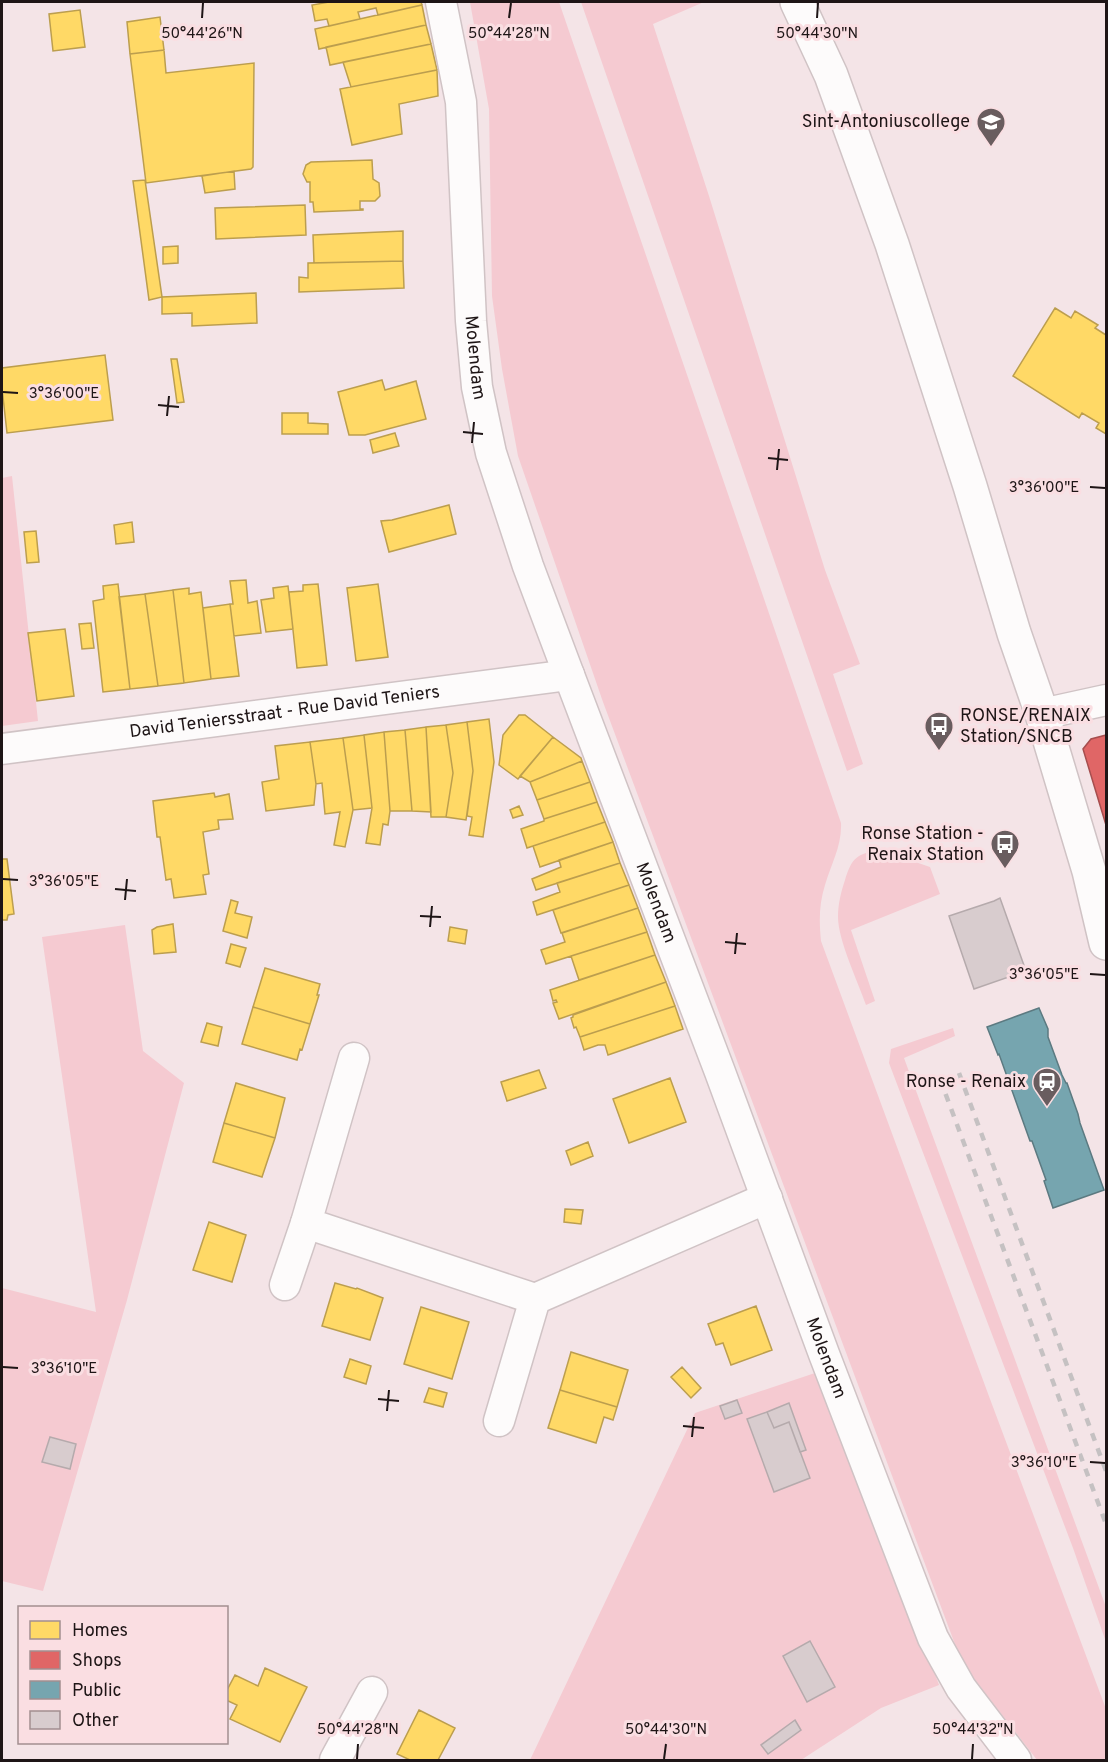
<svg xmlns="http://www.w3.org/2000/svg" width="1108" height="1762" viewBox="0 0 1108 1762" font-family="Overpass,sans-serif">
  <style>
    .green { fill: #f5cad1 }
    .homes { fill: #ffd966; stroke: #bc9e4e; stroke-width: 1.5 }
    .shops { fill: #e06666; stroke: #a64e4e; stroke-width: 1.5 }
    .public { fill: #76a5af; stroke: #5c7a81; stroke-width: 1.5 }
    .building { fill: #d8ccce; stroke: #b5aaac; stroke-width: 1.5 }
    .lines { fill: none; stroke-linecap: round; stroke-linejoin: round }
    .street-casing { stroke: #d0c3c5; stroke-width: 33 }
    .secondary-casing { stroke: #d0c3c5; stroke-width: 36 }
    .street { stroke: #fdfbfb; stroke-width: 30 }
    .secondary { stroke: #fdfbfb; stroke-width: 33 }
    .rail { stroke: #c5c1c2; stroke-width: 4.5; stroke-dasharray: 8 8; stroke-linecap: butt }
    .ticks { fill: none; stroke: #1e1516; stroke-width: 2 }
    .labels { text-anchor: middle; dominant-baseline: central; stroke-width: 6; stroke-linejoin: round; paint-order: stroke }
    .poi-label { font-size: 18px; fill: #1e1516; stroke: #fadee2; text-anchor: end }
    .street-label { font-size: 18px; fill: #1e1516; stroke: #fadee2 }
    .ticks-label { font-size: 15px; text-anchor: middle; fill: #1e1516; stroke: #fadee2; stroke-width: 6; stroke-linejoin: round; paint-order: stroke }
  </style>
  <rect width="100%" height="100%" fill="#f4e4e7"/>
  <path class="green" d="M 470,2 L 559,2 L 841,823 C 842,846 831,864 825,885 C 819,904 819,921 821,941 L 990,1399 L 1106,1709 L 1106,1760 L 1037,1760 L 962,1663 L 603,702 L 518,456 L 502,369 L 492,296 L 489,109 Z
    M 581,2 L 704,2 L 653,24 L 709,196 L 825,570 L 860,664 L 833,674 L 863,764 L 847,771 Z
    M 12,476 L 38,721 L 2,726 L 2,478 Z
    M 875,851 L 886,852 L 930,867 L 940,894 L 851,930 L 875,1001 L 866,1005 C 858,982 838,940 838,917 C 838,904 841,892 845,880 C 851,861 855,854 875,851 Z
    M 125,925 L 143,1051 L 184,1083 L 127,1300 L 43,1591 L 2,1581 L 2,1288 L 96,1312 L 42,937 Z
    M 953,1028 L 955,1036 L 904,1058 L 1106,1607 L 1106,1642 L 1073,1548 L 889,1063 L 891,1049 Z
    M 824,1370 L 939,1685 L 881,1708 L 801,1760 L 530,1760 L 695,1413 Z"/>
  <path class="homes" d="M 329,2 L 421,2 L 422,5 L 378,15 L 376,8 L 358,12 L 360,19 L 329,26 L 327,19 L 315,21 L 312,5 Z
    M 422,5 L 426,25 L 319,49 L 315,29 Z
    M 80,10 L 85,47 L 53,51 L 49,14 Z
    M 160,17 L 164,50 L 130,54 L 127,22 Z
    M 426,25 L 431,44 L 330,65 L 326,47 Z
    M 431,44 L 437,70 L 351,87 L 343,62 Z
    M 164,50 L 166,73 L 254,63 L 253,167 L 251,169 L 146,183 L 130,54 Z
    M 437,70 L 438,96 L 399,104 L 402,134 L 352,145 L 340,89 Z
    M 372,160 L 373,179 L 379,183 L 380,196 L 375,201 L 360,201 L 360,209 L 363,209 L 363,210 L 314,212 L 313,202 L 310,202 L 310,182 L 307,182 L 303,174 L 306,165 L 311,162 Z
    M 234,171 L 235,189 L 205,193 L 202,176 Z
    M 145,180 L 162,297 L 149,300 L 133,181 Z
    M 305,205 L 306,235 L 216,239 L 215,208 Z
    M 403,231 L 403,261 L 314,263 L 313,235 Z
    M 178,246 L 178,263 L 163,264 L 163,247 Z
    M 403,261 L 404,288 L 299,292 L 299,277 L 308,278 L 308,263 Z
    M 256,293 L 257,323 L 192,326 L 192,313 L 162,314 L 162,297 Z
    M 1055,308 L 1071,318 L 1075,311 L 1098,325 L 1095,328 L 1106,335 L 1106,434 L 1096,428 L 1099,423 L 1082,413 L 1079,418 L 1013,376 Z
    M 105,355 L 113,420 L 7,433 L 2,388 L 2,368 Z
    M 171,359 L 177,359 L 184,402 L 177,403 Z
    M 382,380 L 385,390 L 416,381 L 426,419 L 365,435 L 349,435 L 338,392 Z
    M 282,413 L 308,413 L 308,423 L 328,424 L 328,434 L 282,434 Z
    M 395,433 L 399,446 L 373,453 L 370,440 Z
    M 449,505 L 456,534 L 389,552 L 381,521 L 392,520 Z
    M 132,522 L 134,542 L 116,544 L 114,525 Z
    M 36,531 L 39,562 L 27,563 L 24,532 Z
    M 246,580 L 248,603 L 257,601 L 261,633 L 234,636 L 230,604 L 233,604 L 230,581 Z
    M 118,584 L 130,689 L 103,692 L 93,601 L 104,599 L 103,586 Z
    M 318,584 L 327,665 L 297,668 L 289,592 L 303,591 L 303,585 Z
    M 378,584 L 388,657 L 356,661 L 347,588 Z
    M 288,586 L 293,629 L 266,632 L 261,600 L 274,598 L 273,588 Z
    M 189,588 L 189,594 L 201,592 L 211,679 L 184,683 L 173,590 Z
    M 173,590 L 184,683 L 158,686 L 145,594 Z
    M 145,594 L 158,686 L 130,689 L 119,597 Z
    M 230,604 L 239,676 L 211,679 L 203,608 Z
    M 91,623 L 94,648 L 82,649 L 79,624 Z
    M 65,629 L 74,696 L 37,701 L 28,633 Z
    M 519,715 L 525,715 L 553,737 L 518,779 L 499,765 L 503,735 Z
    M 489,719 L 494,762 L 483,837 L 469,835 L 472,817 L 467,816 L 473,771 L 467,722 Z
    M 467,722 L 473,771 L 466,820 L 446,817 L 453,773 L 446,725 Z
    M 446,725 L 453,773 L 446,817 L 431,817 L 426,727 Z
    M 426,727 L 431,812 L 412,811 L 405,730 Z
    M 405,730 L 412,811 L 390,811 L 384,732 Z
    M 384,732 L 390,811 L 388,825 L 383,824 L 380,845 L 366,843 L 372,808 L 364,735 Z
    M 364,735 L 372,808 L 353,810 L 343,738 Z
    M 553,737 L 581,758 L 582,761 L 530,782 L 520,776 Z
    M 343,738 L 353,810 L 345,847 L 334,845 L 340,812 L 325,814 L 322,783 L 316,784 L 310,742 Z
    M 310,742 L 316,784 L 314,805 L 266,811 L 262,782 L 279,779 L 275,746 Z
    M 582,761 L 590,782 L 537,800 L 530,782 Z
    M 590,782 L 597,802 L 544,819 L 537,800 Z
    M 214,793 L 215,797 L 229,794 L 233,819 L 218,820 L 219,829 L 203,832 L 209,874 L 203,875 L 206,894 L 174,898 L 171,879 L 166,880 L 160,837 L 157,837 L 153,801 Z
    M 597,802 L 605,822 L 527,848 L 521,829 L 544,821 L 544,819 Z
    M 519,806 L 523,815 L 513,818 L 510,810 Z
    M 605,822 L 613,842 L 540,867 L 533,846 Z
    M 613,842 L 620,863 L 536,890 L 532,879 L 561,867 L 559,860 Z
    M 2,859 L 7,859 L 14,914 L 8,915 L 7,920 L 2,920 Z
    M 620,863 L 629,885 L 537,915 L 533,902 L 560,892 L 557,883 Z
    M 629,885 L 638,908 L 561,933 L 553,910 Z
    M 231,900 L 238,902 L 235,913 L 252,917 L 247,938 L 223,931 Z
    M 638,908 L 647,932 L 546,964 L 541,950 L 565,942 L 562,933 Z
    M 173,924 L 176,952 L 154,954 L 152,930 L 157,927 Z
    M 450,927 L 467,930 L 465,944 L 448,941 Z
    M 647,932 L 655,955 L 579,980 L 571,956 Z
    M 231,944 L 246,948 L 240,967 L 226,963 Z
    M 655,955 L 666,982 L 559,1019 L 553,1003 L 557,1002 L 556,1000 L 553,1001 L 550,990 Z
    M 265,968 L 320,984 L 317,995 L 319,995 L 310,1024 L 253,1007 Z
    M 666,982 L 675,1006 L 580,1037 L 576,1027 L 574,1028 L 571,1018 L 573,1017 L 573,1015 Z
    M 675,1006 L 683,1029 L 608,1055 L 605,1045 L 598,1045 L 584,1050 L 580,1037 Z
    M 253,1007 L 310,1024 L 302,1050 L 300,1049 L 297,1060 L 242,1044 Z
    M 207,1023 L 222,1027 L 218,1046 L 201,1042 Z
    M 539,1070 L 546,1088 L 507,1101 L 501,1082 Z
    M 670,1078 L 686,1122 L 629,1143 L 613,1099 Z
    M 236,1083 L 285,1098 L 275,1138 L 224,1123 Z
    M 224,1123 L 275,1138 L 262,1177 L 213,1162 Z
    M 588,1142 L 593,1156 L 571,1165 L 566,1151 Z
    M 565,1209 L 583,1210 L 581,1224 L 564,1222 Z
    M 209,1222 L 246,1235 L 232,1282 L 193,1270 Z
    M 335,1283 L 356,1289 L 357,1288 L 383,1298 L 370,1340 L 322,1326 Z
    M 756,1306 L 772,1350 L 731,1365 L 723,1343 L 716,1345 L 708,1324 Z
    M 421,1307 L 469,1322 L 452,1379 L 404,1364 Z
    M 571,1352 L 628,1370 L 617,1407 L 560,1390 Z
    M 350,1359 L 371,1366 L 366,1384 L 344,1377 Z
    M 682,1367 L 701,1388 L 691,1398 L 671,1377 Z
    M 429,1388 L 447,1393 L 443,1407 L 424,1402 Z
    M 560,1390 L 617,1407 L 613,1420 L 604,1417 L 596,1443 L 548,1428 Z
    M 265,1668 L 307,1687 L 280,1742 L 230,1719 L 237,1705 L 226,1700 L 226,1692 L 235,1675 L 258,1686 Z
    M 419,1710 L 455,1728 L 438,1760 L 410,1760 L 397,1754 Z"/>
  <path class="shops" d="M 1106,735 L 1106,825 L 1083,749 L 1091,739 Z"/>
  <path class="public" d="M 1039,1008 L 1048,1029 L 1048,1037 L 1062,1075 L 1066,1083 L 1067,1083 L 1078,1114 L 1080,1123 L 1104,1190 L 1053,1208 L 1044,1181 L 1046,1180 L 1032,1141 L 1030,1141 L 999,1054 L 998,1055 L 987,1027 Z"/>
  <path class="building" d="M 1000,898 L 1026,971 L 974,989 L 949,916 L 994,901 Z
    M 737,1400 L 742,1413 L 725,1419 L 720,1406 Z
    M 789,1403 L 806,1450 L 800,1452 L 789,1422 L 774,1428 L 767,1412 Z
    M 767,1412 L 774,1428 L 789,1422 L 810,1478 L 774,1492 L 747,1419 Z
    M 50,1437 L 76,1444 L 70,1469 L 42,1462 Z
    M 810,1641 L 835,1687 L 807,1702 L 783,1656 Z
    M 795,1720 L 801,1730 L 768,1754 L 761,1745 Z"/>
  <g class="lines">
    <g class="street-casing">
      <g id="street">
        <path id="s1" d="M 441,2 L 461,102 L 471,321 L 477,387 L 491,453 L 528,566 L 569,675 L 720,1072 L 824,1354 L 933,1638 L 961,1688 L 1016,1760"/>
        <path d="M 1042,714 L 1106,700"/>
        <path id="s2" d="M 2,749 L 569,675"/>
        <path d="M 354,1058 L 306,1223 L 535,1299"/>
        <path d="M 285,1285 L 306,1223"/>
        <path d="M 499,1421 L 535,1299 L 767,1198"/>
        <path d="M 335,1760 L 372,1692"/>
      </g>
    </g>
    <g class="secondary-casing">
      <path id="secondary" d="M 797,2 L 831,75 L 892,244 L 970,486 L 1014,633 L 1042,714 L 1089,871 L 1106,943"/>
    </g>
    <use href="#street" class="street"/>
    <use href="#secondary" class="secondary"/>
    <path class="rail" d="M 959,1073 L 1106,1471
      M 940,1079 L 1106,1524"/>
  </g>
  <path class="ticks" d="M 202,18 L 203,3M 509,18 L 511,3M 817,18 L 818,3M 3,392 L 18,393M 158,405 L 179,407M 167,416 L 169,396M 463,432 L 483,434M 472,443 L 474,422M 768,458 L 788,460M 777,470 L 779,449M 1090,487 L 1105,488M 3,879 L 18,880M 115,889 L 136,891M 125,900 L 127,879M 420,916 L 441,917M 430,927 L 432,906M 725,942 L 746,944M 735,954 L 737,933M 1090,974 L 1105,975M 3,1367 L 18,1368M 378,1399 L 399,1401M 387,1411 L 389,1390M 683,1426 L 704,1428M 692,1437 L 694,1417M 1090,1462 L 1105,1463M 357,1759 L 358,1744M 664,1759 L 666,1744M 972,1759 L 973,1744"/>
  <defs>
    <g id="school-pin" transform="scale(1.5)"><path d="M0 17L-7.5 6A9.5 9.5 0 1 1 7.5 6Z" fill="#695d5f" stroke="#fadee2"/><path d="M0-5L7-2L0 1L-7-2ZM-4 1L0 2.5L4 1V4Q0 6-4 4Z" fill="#fff"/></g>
    <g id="bus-pin" transform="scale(1.5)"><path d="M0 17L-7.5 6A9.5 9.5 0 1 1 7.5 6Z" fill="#695d5f" stroke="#fadee2"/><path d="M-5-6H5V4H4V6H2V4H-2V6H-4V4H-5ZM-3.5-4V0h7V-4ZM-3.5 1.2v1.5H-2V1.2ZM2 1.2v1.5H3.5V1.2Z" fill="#fff"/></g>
    <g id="station-pin" transform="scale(1.5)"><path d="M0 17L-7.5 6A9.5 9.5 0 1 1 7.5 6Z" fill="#695d5f" stroke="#fadee2"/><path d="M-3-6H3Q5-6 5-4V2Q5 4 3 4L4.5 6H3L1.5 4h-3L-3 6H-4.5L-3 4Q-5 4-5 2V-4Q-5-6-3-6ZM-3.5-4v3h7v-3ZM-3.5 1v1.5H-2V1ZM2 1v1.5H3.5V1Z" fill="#fff"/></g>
  </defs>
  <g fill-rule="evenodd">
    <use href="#school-pin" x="991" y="122"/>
    <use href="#bus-pin" x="939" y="726"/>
    <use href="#bus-pin" x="1005" y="844"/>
    <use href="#station-pin" x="1047" y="1082"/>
  </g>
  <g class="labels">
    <g class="poi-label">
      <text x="970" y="122">Sint-Antoniuscollege</text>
      <text x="960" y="716" text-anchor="start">RONSE/RENAIX<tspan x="960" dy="21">Station/SNCB</tspan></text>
      <text x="984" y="834">Ronse Station -<tspan x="984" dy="21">Renaix Station</tspan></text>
      <text x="1026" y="1082">Ronse - Renaix</text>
    </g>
    <g class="street-label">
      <text stroke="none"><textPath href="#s1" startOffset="358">Molendam</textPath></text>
      <text stroke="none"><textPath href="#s2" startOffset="285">David Teniersstraat - Rue David Teniers</textPath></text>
      <text stroke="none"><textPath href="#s1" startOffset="934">Molendam</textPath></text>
      <text stroke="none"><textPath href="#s1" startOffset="1420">Molendam</textPath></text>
    </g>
  </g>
  <g class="ticks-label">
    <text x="202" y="38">50°44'26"N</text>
    <text x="509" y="38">50°44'28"N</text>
    <text x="817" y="38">50°44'30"N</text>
    <text x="64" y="398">3°36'00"E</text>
    <text x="1044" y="492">3°36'00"E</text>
    <text x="64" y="886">3°36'05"E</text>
    <text x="1044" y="979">3°36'05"E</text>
    <text x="64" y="1373">3°36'10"E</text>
    <text x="1044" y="1467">3°36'10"E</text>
    <text x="358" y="1734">50°44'28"N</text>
    <text x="666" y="1734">50°44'30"N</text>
    <text x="973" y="1734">50°44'32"N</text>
  </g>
  <rect width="1108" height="1762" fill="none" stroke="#1e1516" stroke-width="6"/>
  <rect x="18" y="1606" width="210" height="138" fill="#fadee2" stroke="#a28e90" stroke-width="1.5"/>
  <rect x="30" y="1621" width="30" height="18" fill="#ffd966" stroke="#a28e90" stroke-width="1.5"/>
  <text x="72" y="1636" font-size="18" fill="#1e1516">Homes</text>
  <rect x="30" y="1651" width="30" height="18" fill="#e06666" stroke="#a28e90" stroke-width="1.5"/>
  <text x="72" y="1666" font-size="18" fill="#1e1516">Shops</text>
  <rect x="30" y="1681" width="30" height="18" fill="#76a5af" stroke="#a28e90" stroke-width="1.5"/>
  <text x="72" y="1696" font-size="18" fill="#1e1516">Public</text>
  <rect x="30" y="1711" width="30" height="18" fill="#d8ccce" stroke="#a28e90" stroke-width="1.5"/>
  <text x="72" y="1726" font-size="18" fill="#1e1516">Other</text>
</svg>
